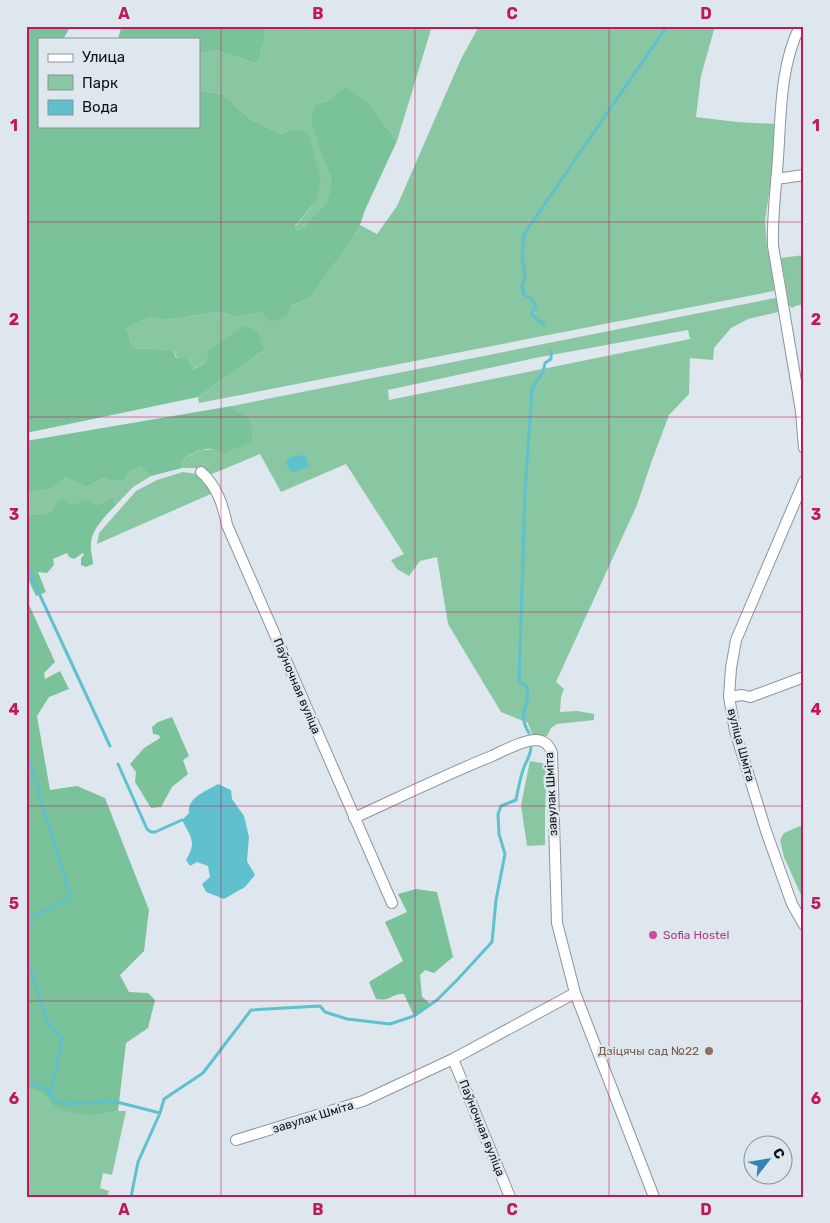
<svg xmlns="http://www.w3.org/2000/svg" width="830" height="1223" viewBox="0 0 830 1223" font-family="Rubik,sans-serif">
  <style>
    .green { fill: #89c7a3; fill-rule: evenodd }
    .forest { fill: #7ac299 }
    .water { fill: #5fc1ce }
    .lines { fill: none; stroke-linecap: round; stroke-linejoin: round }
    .stream { stroke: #5fc1ce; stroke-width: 3 }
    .street-casing { stroke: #8d949c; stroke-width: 12 }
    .street { stroke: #fff; stroke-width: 10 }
    .grid { fill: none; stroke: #c2185b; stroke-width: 1; stroke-opacity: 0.55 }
    .hotel-dot { fill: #d1479c; stroke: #dee6ee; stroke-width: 2 }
    .education-dot { fill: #8d6e63; stroke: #dee6ee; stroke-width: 2 }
    .labels { text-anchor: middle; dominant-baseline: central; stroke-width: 5; stroke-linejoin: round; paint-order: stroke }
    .street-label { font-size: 12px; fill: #101316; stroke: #dee6ee }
    .hotel-label { font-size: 12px; fill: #b23c85; stroke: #dee6ee; text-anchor: start }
    .education-label { font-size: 12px; fill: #785e54; stroke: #dee6ee; text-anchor: end }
    .neatline { fill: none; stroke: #c2185b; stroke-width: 2 }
    .grid-label { font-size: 16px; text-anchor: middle; font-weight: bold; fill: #c2185b }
  </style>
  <rect width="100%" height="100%" fill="#dee6ee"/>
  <path class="green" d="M 266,26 L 432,26 L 397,141 L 370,105 L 332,99 L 314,105 L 310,122 L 331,180 L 327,201 L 314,216 L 307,221 L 306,227 L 297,230 L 295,227 L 316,201 L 299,128 L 280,134 L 250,119 L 223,94 L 199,90 L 199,54 L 216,50 L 257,64 L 265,38 Z
    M 476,26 L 715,26 L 701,76 L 696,117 L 737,122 L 776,124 L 771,180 L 765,221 L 767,247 L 773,273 L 774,291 L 199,403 L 198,397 L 264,350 L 206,363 L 192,369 L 177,358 L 173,350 L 133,348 L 126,328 L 151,317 L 166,320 L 220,312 L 236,317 L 292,305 L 310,298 L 346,248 L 360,225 L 377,234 L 397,206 L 461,59 L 478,28 Z
    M 804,255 L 804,304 L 795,306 L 792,308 L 789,305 L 781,258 Z
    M 775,298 L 777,300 L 778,312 L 748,319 L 731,328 L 714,348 L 713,360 L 690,358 L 689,394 L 669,415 L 651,463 L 637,505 L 556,682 L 564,689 L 561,697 L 560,712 L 577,711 L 594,714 L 594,720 L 557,724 L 551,728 L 547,736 L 533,737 L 528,723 L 501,712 L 448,624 L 437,557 L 420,561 L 409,576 L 397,569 L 391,560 L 404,554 L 346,464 L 281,492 L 260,454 L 212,474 L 202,468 L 182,468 L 183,459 L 201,450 L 217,449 L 239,413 L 232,406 ZM 688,330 L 690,339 L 389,400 L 388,390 L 535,358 Z
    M 140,467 L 151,476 L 133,487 L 116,505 L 113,496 L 95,506 L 71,506 L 56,502 L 50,512 L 38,515 L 26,512 L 26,493 L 51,489 L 66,478 L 86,487 L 103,478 L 117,482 L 125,480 L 129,472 Z
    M 183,472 L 198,474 L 213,493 L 97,544 L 99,533 L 136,491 L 157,480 Z
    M 530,761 L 547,764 L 545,809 L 545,845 L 527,846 L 521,805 Z
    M 800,826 L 804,828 L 804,894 L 801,895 L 784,857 L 780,840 L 784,833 Z
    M 26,1087 L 42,1093 L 52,1105 L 98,1115 L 118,1111 L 126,1111 L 112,1175 L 103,1173 L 100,1188 L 109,1191 L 107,1197 L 26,1197 Z"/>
  <path class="forest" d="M 26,26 L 71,26 L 63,39 L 39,39 L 39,126 L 199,126 L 199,90 L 223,94 L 250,119 L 280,134 L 299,128 L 309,135 L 321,181 L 316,201 L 295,226 L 297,230 L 306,227 L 307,221 L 314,216 L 327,201 L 331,180 L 310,122 L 314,105 L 332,99 L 345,87 L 370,105 L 397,141 L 365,210 L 360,225 L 346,248 L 310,298 L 292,305 L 286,317 L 271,322 L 261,312 L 236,317 L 220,312 L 166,320 L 151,317 L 126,328 L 133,348 L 173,350 L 176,358 L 186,358 L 193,369 L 206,363 L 209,351 L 244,325 L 258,333 L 264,350 L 198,397 L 26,433 Z
    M 123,26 L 266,26 L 265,38 L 257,64 L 216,50 L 199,54 L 199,39 L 118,39 L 121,28 Z
    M 232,406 L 239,413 L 248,417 L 252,428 L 252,442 L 224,453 C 208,444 198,451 183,459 L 182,468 L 151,476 L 140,467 L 129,472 L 125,480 L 117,482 L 103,478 L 86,487 L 66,478 L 51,489 L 26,493 L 26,441 Z
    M 113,496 L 116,505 C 106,515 91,530 91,544 C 90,551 93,558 93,564 L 86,567 L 81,565 L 81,558 L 84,555 L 83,553 L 74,559 L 69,557 L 67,553 L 53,559 L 54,565 L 47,573 L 38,572 L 46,592 L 36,596 L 26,575 L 26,512 L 38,515 L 50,512 L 56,502 L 64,499 L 71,506 L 84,500 L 93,502 L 95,506 Z
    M 26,598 L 55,662 L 44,673 L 45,679 L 60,671 L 69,689 L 49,697 L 37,716 L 50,790 L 77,786 L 105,798 L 149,910 L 144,951 L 120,975 L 129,992 L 148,993 L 155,1000 L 148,1028 L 126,1043 L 118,1111 L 98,1115 L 67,1112 L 52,1105 L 42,1093 L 26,1087 Z
    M 172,717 L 189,756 L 183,760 L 188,774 L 172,787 L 161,807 L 151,808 L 135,782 L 136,772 L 130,764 L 144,748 L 160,738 L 159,735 L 153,734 L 152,727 L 158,722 Z
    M 416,889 L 437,892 L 453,957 L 434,973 L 425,970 L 420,975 L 422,997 L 431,1004 L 414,1016 L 404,994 C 391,993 391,1002 376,999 L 369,982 L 403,961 L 385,922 L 407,912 L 398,894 Z"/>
  <path class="water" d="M 297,455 L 305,456 L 308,462 L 309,466 L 301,470 L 292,472 L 286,464 L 287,459 Z
    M 218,784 L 231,790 L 232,799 L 244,816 L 249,837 L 247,861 L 255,875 L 245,887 L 224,899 L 206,892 L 202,884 L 210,877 L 208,866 L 197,862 L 190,866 L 186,860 C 197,841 191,838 182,820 L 189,813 C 187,797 207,791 218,784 Z"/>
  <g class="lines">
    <path class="stream" d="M 544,325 L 532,315 L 532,312 L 536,306 L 532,299 L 524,295 L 522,286 L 525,277 L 522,256 L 524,234 L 667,26
      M 26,561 L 31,576 L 110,746
      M 529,733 C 515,711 533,704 526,686 L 519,682 L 525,492 L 532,389 L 543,372 L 545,363 L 551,359 L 551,351
      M 26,751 L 71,898 L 26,920
      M 118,764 L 147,829 L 151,832 L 155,832 L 182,820
      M 26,956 L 49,1025 L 62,1039 L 51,1093
      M 26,1081 L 45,1088 L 57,1102 L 66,1104 L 113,1101 L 160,1113
      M 131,1197 L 138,1162 L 160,1113 L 164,1099 L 203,1073 L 251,1010 L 320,1006 L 325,1012 L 347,1019 L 390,1024 L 414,1016 L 437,1000 L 458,979 L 492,942 L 496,900 L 505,854 L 499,834 L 498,814 L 501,806 L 516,800 C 518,789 520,778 524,767 C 527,760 530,756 531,748"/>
    <g class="street-casing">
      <path id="street" d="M 800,26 C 780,66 781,114 778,158 C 776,188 772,217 773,246 L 801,411 L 804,448
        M 776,179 L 804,175
        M 201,472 C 217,486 223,505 227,525 L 392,903
        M 804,481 L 736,640 L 731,668 L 729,697 L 735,731 L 766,831 L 792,904 L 804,925
        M 729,697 L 742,695 L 750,697 L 804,677
        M 354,818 C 400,797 445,775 492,756 C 505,750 521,741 535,740 C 545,740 549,745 552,753 L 557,923 L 575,993 L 654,1197
        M 453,1059 L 510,1197
        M 236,1140 L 363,1101 L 453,1059 L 575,993"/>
    </g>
    <use href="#street" class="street"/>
  </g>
  <path class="grid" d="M 221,26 L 221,1197M 415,26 L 415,1197M 609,26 L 609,1197M 26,222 L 804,222M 26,417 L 804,417M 26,612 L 804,612M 26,806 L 804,806M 26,1001 L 804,1001"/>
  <circle class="hotel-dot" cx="653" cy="935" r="5"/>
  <circle class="education-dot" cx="709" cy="1051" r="5"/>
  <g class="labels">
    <g class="street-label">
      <text transform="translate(297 686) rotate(67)">Паўночная вуліца</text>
      <text transform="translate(741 745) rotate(75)">вуліца Шміта</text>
      <text transform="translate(551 794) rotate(-93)">завулак Шміта</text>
      <text transform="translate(313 1117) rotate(-17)">завулак Шміта</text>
      <text transform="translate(482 1128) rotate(68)">Паўночная вуліца</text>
    </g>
    <g class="hotel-label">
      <text x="663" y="935">Sofia Hostel</text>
    </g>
    <g class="education-label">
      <text x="699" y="1051">Дзіцячы сад №22</text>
    </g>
  </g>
  <rect width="830" height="1223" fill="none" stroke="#dee6ee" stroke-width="55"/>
  <rect x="38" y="38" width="162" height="90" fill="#dee6ee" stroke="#8c9298"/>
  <rect x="48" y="54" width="25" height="8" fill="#ffffff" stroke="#8c9298"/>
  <text x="82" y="62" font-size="15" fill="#101316">Улица</text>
  <rect x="48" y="75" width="25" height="15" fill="#89c7a3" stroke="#8c9298"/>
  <text x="82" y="88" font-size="15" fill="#101316">Парк</text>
  <rect x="48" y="100" width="25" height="15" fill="#5fc1ce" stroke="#8c9298"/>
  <text x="82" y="112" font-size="15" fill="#101316">Вода</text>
  <g transform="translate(768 1160) rotate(59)"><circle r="24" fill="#dee6ee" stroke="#8c9298"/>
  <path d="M0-4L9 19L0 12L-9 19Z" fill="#3483b5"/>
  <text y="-8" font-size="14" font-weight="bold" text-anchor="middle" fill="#101316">С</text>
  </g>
  <rect x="28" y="28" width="774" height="1168" class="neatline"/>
  <g class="grid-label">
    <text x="124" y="19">A</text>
    <text x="318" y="19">B</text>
    <text x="512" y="19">C</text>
    <text x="706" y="19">D</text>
    <text x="14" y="131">1</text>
    <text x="816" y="131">1</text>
    <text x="14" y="325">2</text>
    <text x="816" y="325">2</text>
    <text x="14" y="520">3</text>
    <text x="816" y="520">3</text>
    <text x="14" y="715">4</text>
    <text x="816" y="715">4</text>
    <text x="14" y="909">5</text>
    <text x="816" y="909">5</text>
    <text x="14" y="1104">6</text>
    <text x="816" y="1104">6</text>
    <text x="124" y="1215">A</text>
    <text x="318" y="1215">B</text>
    <text x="512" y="1215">C</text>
    <text x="706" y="1215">D</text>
  </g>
</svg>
